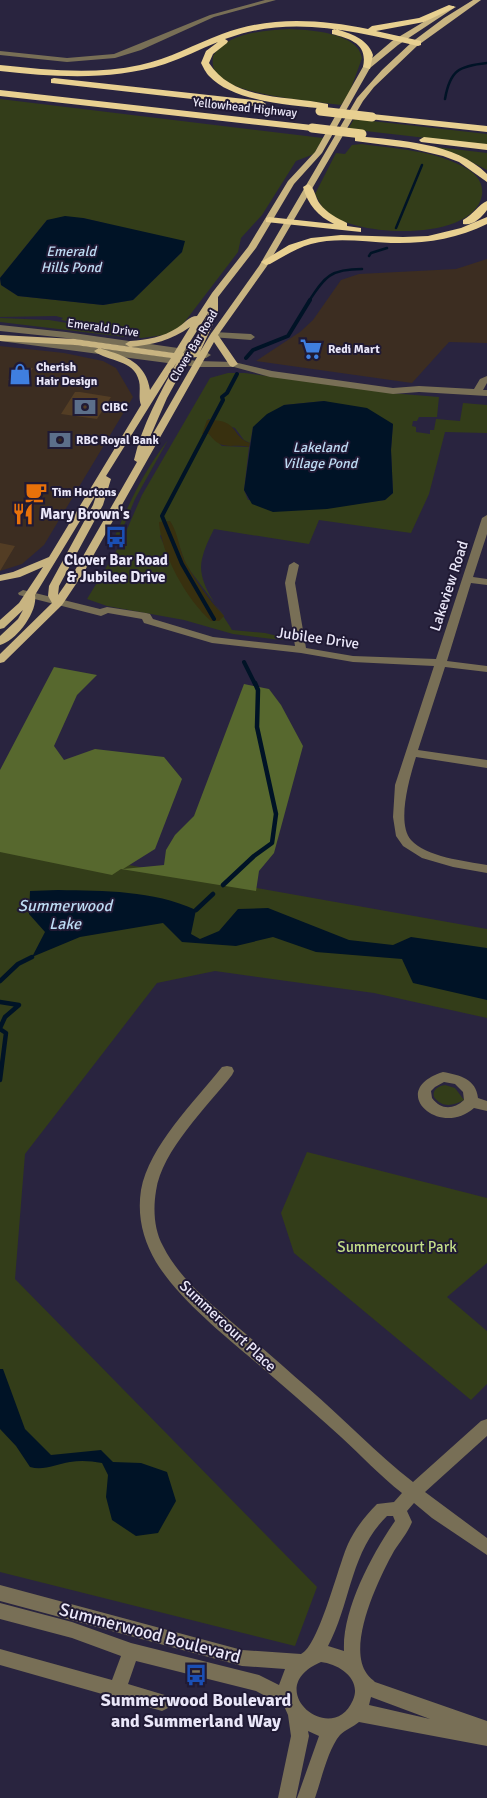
<svg xmlns="http://www.w3.org/2000/svg" width="487" height="1798" viewBox="0 0 487 1798" font-family="Signika,sans-serif">
  <style>
    .commercial { fill: #3c2d21 }
    .green { fill: #333d19; fill-rule: evenodd }
    .forest { fill: #57682e }
    .sand { fill: #38300f }
    .water { fill: #001326 }
    .lines { fill: none; stroke-linecap: round; stroke-linejoin: round }
    .stream-far2 { stroke: #001326; stroke-width: 2.5 }
    .stream-far1 { stroke: #001326; stroke-width: 4 }
    .stream { stroke: #001326; stroke-width: 4.5 }
    .building { fill: #533d24 }
    .minor { fill: #786f56; fill-rule: evenodd }
    .major { fill: #c8b481; fill-rule: evenodd }
    .highway { fill: #e8d091; fill-rule: evenodd }
    .highway-bridge { stroke: #e8d091; stroke-width: 9 }
    .labels { text-anchor: middle; dominant-baseline: central; stroke-width: 4; stroke-linejoin: round; paint-order: stroke }
    .far-street-label { font-size: 12px; fill: #eae7f9; stroke: #201a34 }
    .far-poi-label { font-size: 12px; font-weight: bold; fill: #eae7f9; stroke: #201a34; text-anchor: start }
    .far-water-label { font-size: 14px; font-style: italic; fill: #bedcf4; stroke: #201a34 }
    .poi-label { font-size: 15px; font-weight: bold; fill: #eae7f9; stroke: #201a34; text-anchor: start }
    .street-label { font-size: 15px; fill: #eae7f9; stroke: #201a34 }
    .park-label { font-size: 15px; fill: #c3de88; stroke: #201a34 }
    .water-label { font-size: 16px; font-style: italic; fill: #bedcf4; stroke: #201a34 }
    .near-street-label { font-size: 18px; fill: #eae7f9; stroke: #201a34 }
    .near-poi-label { font-size: 18px; font-weight: bold; fill: #eae7f9; stroke: #201a34 }
  </style>
  <rect width="100%" height="100%" fill="#29243f"/>
  <path class="commercial" d="M 487,259 L 487,343 L 449,342 L 412,383 L 256,361 L 300,332 L 313,320 L 341,280 L 359,274 L 456,269 Z
    M 0,346 L 64,353 L 103,361 L 116,368 L 133,397 L 44,545 L 22,564 L 0,571 Z"/>
  <path class="green" d="M 289,29 C 309,30 358,32 362,58 L 349,94 L 341,105 C 312,101 241,96 220,77 C 213,72 212,64 213,56 C 228,32 263,31 289,29 Z
    M 0,99 L 323,138 L 314,154 L 296,161 L 262,215 L 241,238 L 238,252 L 180,328 L 164,335 L 142,338 L 131,337 L 122,331 L 61,320 L 63,318 L 56,316 L 0,317 ZM 83,218 L 104,223 L 182,252 L 133,300 L 103,305 L 18,296 L 1,285 L 0,278 L 47,220 Z
    M 354,119 L 487,134 L 487,145 L 348,129 Z
    M 362,144 C 395,149 432,150 462,166 C 474,172 484,181 482,195 C 474,243 351,238 325,210 C 321,206 318,199 315,194 L 336,153 L 345,154 L 352,145 Z
    M 428,146 L 487,153 L 487,170 L 458,155 Z
    M 0,318 L 49,320 L 110,330 L 119,333 L 125,337 L 0,322 Z
    M 228,373 L 245,373 L 390,393 L 439,397 L 437,417 L 419,417 L 417,421 L 413,421 L 412,426 L 416,427 L 416,432 L 430,434 L 430,430 L 434,430 L 436,419 L 460,421 L 463,403 L 487,405 L 487,433 L 445,432 L 429,494 L 411,533 L 319,520 L 309,544 L 214,529 C 209,539 204,549 202,559 C 196,584 220,609 232,630 L 265,633 L 286,638 L 281,640 L 233,634 L 184,620 L 107,606 L 87,599 L 121,543 L 142,495 L 210,378 ZM 324,401 L 393,424 L 391,450 L 393,493 L 385,500 L 362,503 L 248,500 L 244,490 L 249,447 L 222,446 L 209,434 L 208,419 L 235,428 L 244,440 L 250,443 L 253,427 L 284,405 ZM 171,523 L 186,565 L 224,616 L 203,613 L 176,572 L 160,536 Z
    M 168,440 L 135,499 L 118,540 L 116,540 L 116,539 L 114,538 C 131,500 142,474 168,440 Z
    M 0,842 L 487,929 L 487,1018 L 374,993 L 215,971 L 157,983 L 25,1154 L 15,1279 L 317,1587 L 295,1646 L 0,1572 Z
    M 445,1085 L 455,1088 L 464,1100 C 453,1106 442,1108 434,1097 C 432,1090 438,1086 445,1085 Z
    M 307,1152 L 487,1198 L 487,1263 L 447,1297 L 487,1331 L 487,1384 L 471,1400 L 294,1253 L 281,1213 Z"/>
  <path class="forest" d="M 54,667 L 97,675 L 77,695 L 54,746 L 64,760 L 95,749 L 164,757 L 182,779 L 155,849 L 123,869 L 164,865 L 166,850 L 175,835 L 194,816 L 244,684 L 269,689 L 281,705 L 303,746 L 274,853 L 259,871 L 256,891 L 121,869 L 112,875 L 0,852 L 0,770 Z"/>
  <path class="sand" d="M 207,420 C 240,419 230,436 250,443 L 249,447 C 231,443 222,452 209,434 L 202,434 Z
    M 170,521 C 179,534 179,552 187,565 C 197,583 210,601 224,616 L 219,621 L 211,621 C 187,600 161,554 159,522 Z"/>
  <path class="water" d="M 65,216 L 83,218 L 185,241 L 182,252 L 133,300 L 103,305 L 18,296 L 1,285 L 0,278 L 47,220 Z
    M 324,401 L 367,408 L 393,424 L 391,450 L 393,493 L 385,500 L 327,509 L 273,512 L 252,504 L 244,490 L 253,427 L 267,414 L 284,405 Z
    M 58,890 C 105,891 152,890 196,910 L 191,934 L 200,939 L 219,931 L 238,909 L 268,908 L 349,940 L 393,945 L 411,937 L 487,948 L 487,1000 L 413,983 L 402,959 L 316,952 L 273,937 L 236,946 L 182,942 L 163,923 L 80,937 L 32,957 L 45,932 L 29,914 L 30,891 Z
    M 0,1369 L 3,1369 L 25,1429 L 51,1455 L 101,1450 L 113,1462 L 141,1463 L 167,1472 L 176,1501 L 158,1533 L 136,1536 L 112,1520 L 106,1497 L 108,1475 L 102,1463 C 91,1461 81,1460 70,1462 C 56,1464 44,1471 30,1467 L 16,1446 L 0,1429 Z"/>
  <g class="lines">
    <path class="stream-far2" d="M 445,99 C 450,70 459,66 487,63
      M 396,228 L 422,165
      M 369,256 L 371,253 L 387,248
      M 309,301 C 325,276 331,269 362,269"/>
    <path class="stream-far1" d="M 246,358 L 253,350 L 288,336 L 310,300
      M 214,619 L 182,564 L 162,516 L 223,400 L 222,397 L 227,393 L 237,374
      M 244,662 L 255,684"/>
    <path class="stream" d="M 223,885 L 254,856 L 272,843 L 276,814 L 257,727 L 258,690 L 255,683
      M 196,910 L 213,894
      M 0,981 L 18,964 L 32,957
      M 0,1002 L 19,1005 L 5,1017 L 0,1028
      M 0,1029 L 6,1033 L 0,1080"/>
  </g>
  <path class="building" d="M 18,366 L 33,368 L 23,382 L 8,380 Z
    M 75,392 L 80,392 L 111,397 L 97,419 L 61,414 Z
    M 0,543 L 15,546 L 0,571 Z"/>
  <g class="lines">
    <path class="minor" d="M 265,0 L 276,0 L 214,17 L 141,50 L 115,58 L 67,62 L 0,55 L 0,51 L 67,58 L 114,54 L 210,15 Z
      M 0,325 L 66,332 L 206,352 L 211,355 L 206,358 L 66,338 L 0,331 Z
      M 214,332 L 251,334 L 255,337 L 251,340 L 211,337 L 211,333 Z
      M 0,335 L 198,361 L 234,362 L 272,371 L 393,388 L 419,386 L 474,389 L 480,379 L 487,376 L 487,383 L 483,390 L 487,390 L 487,396 L 419,392 L 393,394 L 270,377 L 234,367 L 198,367 L 0,341 Z
      M 487,515 L 487,534 L 473,577 L 487,579 L 487,585 L 471,583 L 447,661 L 487,666 L 487,672 L 445,667 L 418,750 L 487,760 L 487,768 L 416,757 C 410,776 396,823 411,840 C 426,857 465,861 487,865 L 487,873 L 453,867 L 422,858 L 403,846 L 396,836 L 393,817 L 395,785 L 434,666 L 353,662 L 301,653 L 212,643 L 144,623 L 142,619 L 108,613 L 101,616 L 19,595 L 18,593 L 23,590 L 100,609 L 107,607 L 146,613 L 150,614 L 153,619 L 213,637 L 295,646 L 285,583 L 289,565 L 294,562 L 299,565 L 295,583 L 306,648 L 353,656 L 436,659 L 482,518 Z
      M 227,1066 L 232,1067 L 234,1071 L 232,1075 C 207,1107 162,1150 156,1191 C 153,1209 154,1230 163,1246 C 179,1278 208,1301 234,1324 C 259,1345 284,1367 308,1388 C 344,1419 376,1453 413,1482 L 481,1421 L 487,1419 L 487,1436 L 425,1492 L 487,1538 L 487,1555 L 432,1518 L 414,1503 L 407,1511 L 412,1522 C 408,1532 400,1542 394,1551 C 379,1578 346,1646 367,1674 C 369,1677 373,1680 375,1682 L 487,1721 L 487,1746 L 359,1722 C 353,1727 345,1730 340,1735 C 328,1749 321,1781 315,1798 L 297,1798 L 319,1736 L 308,1731 L 309,1736 L 296,1798 L 278,1798 L 291,1736 L 288,1715 L 284,1706 L 256,1691 L 136,1661 L 128,1684 L 168,1696 L 171,1702 L 168,1708 L 162,1711 L 0,1665 L 0,1649 L 112,1680 L 121,1656 L 72,1638 L 0,1619 L 0,1603 L 72,1622 L 131,1643 L 259,1675 L 279,1685 L 285,1669 L 242,1666 L 0,1601 L 0,1585 L 242,1650 L 301,1654 C 319,1646 338,1566 348,1544 C 355,1529 365,1516 377,1504 L 394,1502 L 402,1493 C 380,1476 361,1455 341,1437 C 321,1419 301,1401 281,1384 C 242,1349 183,1306 156,1262 C 143,1240 137,1216 141,1190 C 149,1146 195,1101 222,1067 ZM 387,1516 L 393,1516 L 395,1521 C 372,1554 342,1610 344,1651 L 328,1646 C 351,1603 350,1552 387,1516 ZM 321,1662 C 339,1664 362,1679 353,1700 C 332,1749 259,1688 321,1662 ZM 371,1697 L 430,1719 L 369,1705 Z
      M 443,1072 C 460,1075 476,1079 478,1098 L 487,1101 L 487,1111 L 474,1108 C 439,1139 386,1090 443,1072 ZM 444,1082 L 455,1084 L 463,1092 L 464,1100 C 453,1110 441,1110 432,1098 L 431,1091 L 435,1087 Z"/>
    <path class="major" d="M 473,0 L 481,0 L 417,46 L 374,87 L 363,101 L 267,266 L 218,335 L 238,364 L 233,367 L 230,366 L 214,342 L 84,572 L 62,605 L 4,662 L 0,663 L 0,654 L 52,603 L 48,596 L 49,586 L 93,505 L 97,493 L 35,595 C 38,612 16,641 0,645 L 0,636 L 18,619 L 23,610 L 4,628 L 0,629 L 0,620 L 19,603 L 43,567 L 20,577 L 0,581 L 0,575 L 13,572 L 49,557 L 141,405 C 138,398 141,389 139,381 C 134,359 108,362 94,351 L 99,348 L 102,349 C 126,356 146,363 150,390 L 171,358 L 75,345 L 0,341 L 0,335 L 75,339 L 174,353 L 190,327 C 172,340 152,345 130,347 L 125,344 L 130,341 C 147,340 163,337 177,328 C 184,324 189,316 197,316 L 212,293 L 248,247 L 288,181 L 315,152 L 364,65 L 392,41 L 450,6 L 454,6 L 454,8 L 398,45 L 370,68 L 322,153 L 294,184 L 256,248 L 218,297 L 218,313 L 200,352 L 210,335 L 259,266 L 357,98 L 382,70 L 412,42 L 444,18 ZM 210,310 L 189,352 L 183,353 ZM 197,357 L 147,444 L 167,398 L 189,358 ZM 177,362 C 160,393 142,425 134,460 L 137,462 L 74,572 L 58,595 L 59,586 L 103,505 L 111,479 L 106,476 Z"/>
    <path class="highway" d="M 449,5 L 456,7 L 424,22 L 376,31 L 421,41 L 421,45 L 418,46 C 355,31 291,15 228,38 L 225,39 L 228,41 L 227,43 L 213,54 L 209,63 C 234,102 289,95 328,104 L 328,108 L 325,109 C 292,105 233,102 209,76 C 206,73 203,67 201,63 L 206,51 L 218,42 C 200,49 183,58 165,64 C 111,81 55,77 0,71 L 0,65 C 47,70 94,75 140,65 C 169,59 195,44 222,34 C 269,16 319,19 368,29 L 372,26 L 419,18 Z
      M 335,29 C 350,33 368,39 373,55 L 370,69 L 363,67 C 368,44 351,39 332,34 L 332,30 Z
      M 54,78 L 262,101 L 266,104 L 262,107 L 51,83 L 51,79 Z
      M 0,90 L 312,125 L 317,128 L 312,131 L 0,96 Z
      M 372,114 L 487,126 L 487,132 L 369,119 L 369,115 Z
      M 358,136 C 400,141 455,142 487,174 L 487,182 L 459,162 L 443,156 L 409,148 L 355,141 L 355,137 Z
      M 424,137 L 487,144 L 487,150 L 421,142 L 419,140 Z
      M 308,184 C 315,187 315,198 320,204 C 327,213 337,218 347,223 L 347,226 L 361,228 L 361,232 L 266,222 L 266,218 L 269,217 L 334,224 C 318,216 308,205 303,187 Z
      M 487,201 L 487,210 C 481,218 473,226 463,224 L 463,220 C 473,215 479,204 487,201 Z
      M 487,217 L 487,224 C 457,239 424,244 391,243 C 364,242 337,237 311,244 C 296,248 283,257 270,264 L 266,265 L 261,262 L 289,245 L 311,238 L 341,235 L 403,237 L 428,236 L 461,228 Z"/>
    <path class="highway-bridge" d="M 320,111 L 372,117
      M 312,128 L 362,134"/>
  </g>
  <defs>
    <g id="supermarket-bare" transform="scale(1.725)"><path d="M-6-5.5h2.5l.6 2H6L4.5 2H-2.5L-4.4-4H-6ZM-1.5 3.2a1.3 1.3 0 1 0 .1 0ZM3 3.2a1.3 1.3 0 1 0 .1 0Z" fill="#3f7fe0" stroke="#201a34" stroke-width="2.5" paint-order="stroke"/></g>
    <g id="shop-bare" transform="scale(1.725)"><path d="M-5-2.5h2.3a2.7 3.5 0 0 1 5.4 0H5L5.5 6h-11ZM-1.5-2.5h3a1.5 2.3 0 0 0-3 0Z" fill="#3f7fe0" stroke="#201a34" stroke-width="2.5" paint-order="stroke"/></g>
    <g id="bank-bare" transform="scale(1.725)"><path d="M-6-4H6V4H-6ZM0-2.3a2.3 2.3 0 1 0 0 4.6a2.3 2.3 0 1 0 0-4.6Z" fill="#5c6f8a" stroke="#201a34" stroke-width="2.5" paint-order="stroke"/></g>
    <g id="cafe-bare" transform="scale(1.725)"><path d="M-5.5-4.5H6V0H3Q3 3.5 0 3.5H-2.5Q-5.5 3.5-5.5 0ZM3-3.2v2h1.7v-2ZM-6 4.5H4V6H-6Z" fill="#e8710a" stroke="#201a34" stroke-width="2.5" paint-order="stroke"/></g>
    <g id="restaurant-bare" transform="scale(1.725)"><path d="M-5-6h1v4h1v-4h1v4h1v-4h1v5L-1.5 .5V6h-2V.5L-5-1ZM5-6V6H3V1.5H1.5Q1.5-4 5-6Z" fill="#e8710a" stroke="#201a34" stroke-width="2.5" paint-order="stroke"/></g>
    <g id="bus-bare" transform="scale(1.725)"><path d="M-5-6H5V4H4V6H2V4H-2V6H-4V4H-5ZM-3.5-4V0h7V-4ZM-3.5 1.2v1.5H-2V1.2ZM2 1.2v1.5H3.5V1.2Z" fill="#1a4fb4" stroke="#201a34" stroke-width="2.5" paint-order="stroke"/></g>
  </defs>
  <g fill-rule="evenodd">
    <use href="#supermarket-bare" x="311" y="349"/>
    <use href="#shop-bare" x="20" y="374"/>
    <use href="#bank-bare" x="85" y="407"/>
    <use href="#bank-bare" x="60" y="440"/>
    <use href="#cafe-bare" x="36" y="492"/>
    <use href="#restaurant-bare" x="23" y="514"/>
    <use href="#bus-bare" x="116" y="537"/>
    <use href="#bus-bare" x="196" y="1675"/>
  </g>
  <g class="labels">
    <g class="far-street-label">
      <text transform="translate(245 108) rotate(6)">Yellowhead Highway</text>
      <text transform="translate(103 328) rotate(8)">Emerald Drive</text>
      <text transform="translate(194 346) rotate(-59)">Clover Bar Road</text>
    </g>
    <g class="far-poi-label">
      <text x="328" y="349">Redi Mart</text>
      <text x="36" y="367">Cherish<tspan x="36" dy="14">Hair Design</tspan></text>
      <text x="102" y="407">CIBC</text>
      <text x="76" y="440">RBC Royal Bank</text>
      <text x="52" y="492">Tim Hortons</text>
    </g>
    <g class="far-water-label">
      <text x="71" y="251">Emerald<tspan x="71" dy="16">Hills Pond</tspan></text>
      <text x="320" y="447">Lakeland<tspan x="320" dy="16">Village Pond</tspan></text>
    </g>
    <g class="poi-label">
      <text x="40" y="514">Mary Brown's</text>
      <text x="116" y="560" text-anchor="middle">Clover Bar Road<tspan x="116" dy="17">&amp; Jubilee Drive</tspan></text>
    </g>
    <g class="street-label">
      <text transform="translate(449 586) rotate(-72)">Lakeview Road</text>
      <text transform="translate(318 638) rotate(8)">Jubilee Drive</text>
      <text transform="translate(228 1326) rotate(43)">Summercourt Place</text>
    </g>
    <g class="park-label">
      <text x="397" y="1247">Summercourt Park</text>
    </g>
    <g class="water-label">
      <text x="65" y="906">Summerwood<tspan x="65" dy="18">Lake</tspan></text>
    </g>
    <g class="near-street-label">
      <text transform="translate(150 1633) rotate(15)">Summerwood Boulevard</text>
    </g>
    <g class="near-poi-label">
      <text x="196" y="1700">Summerwood Boulevard<tspan x="196" dy="21">and Summerland Way</tspan></text>
    </g>
  </g>
</svg>
